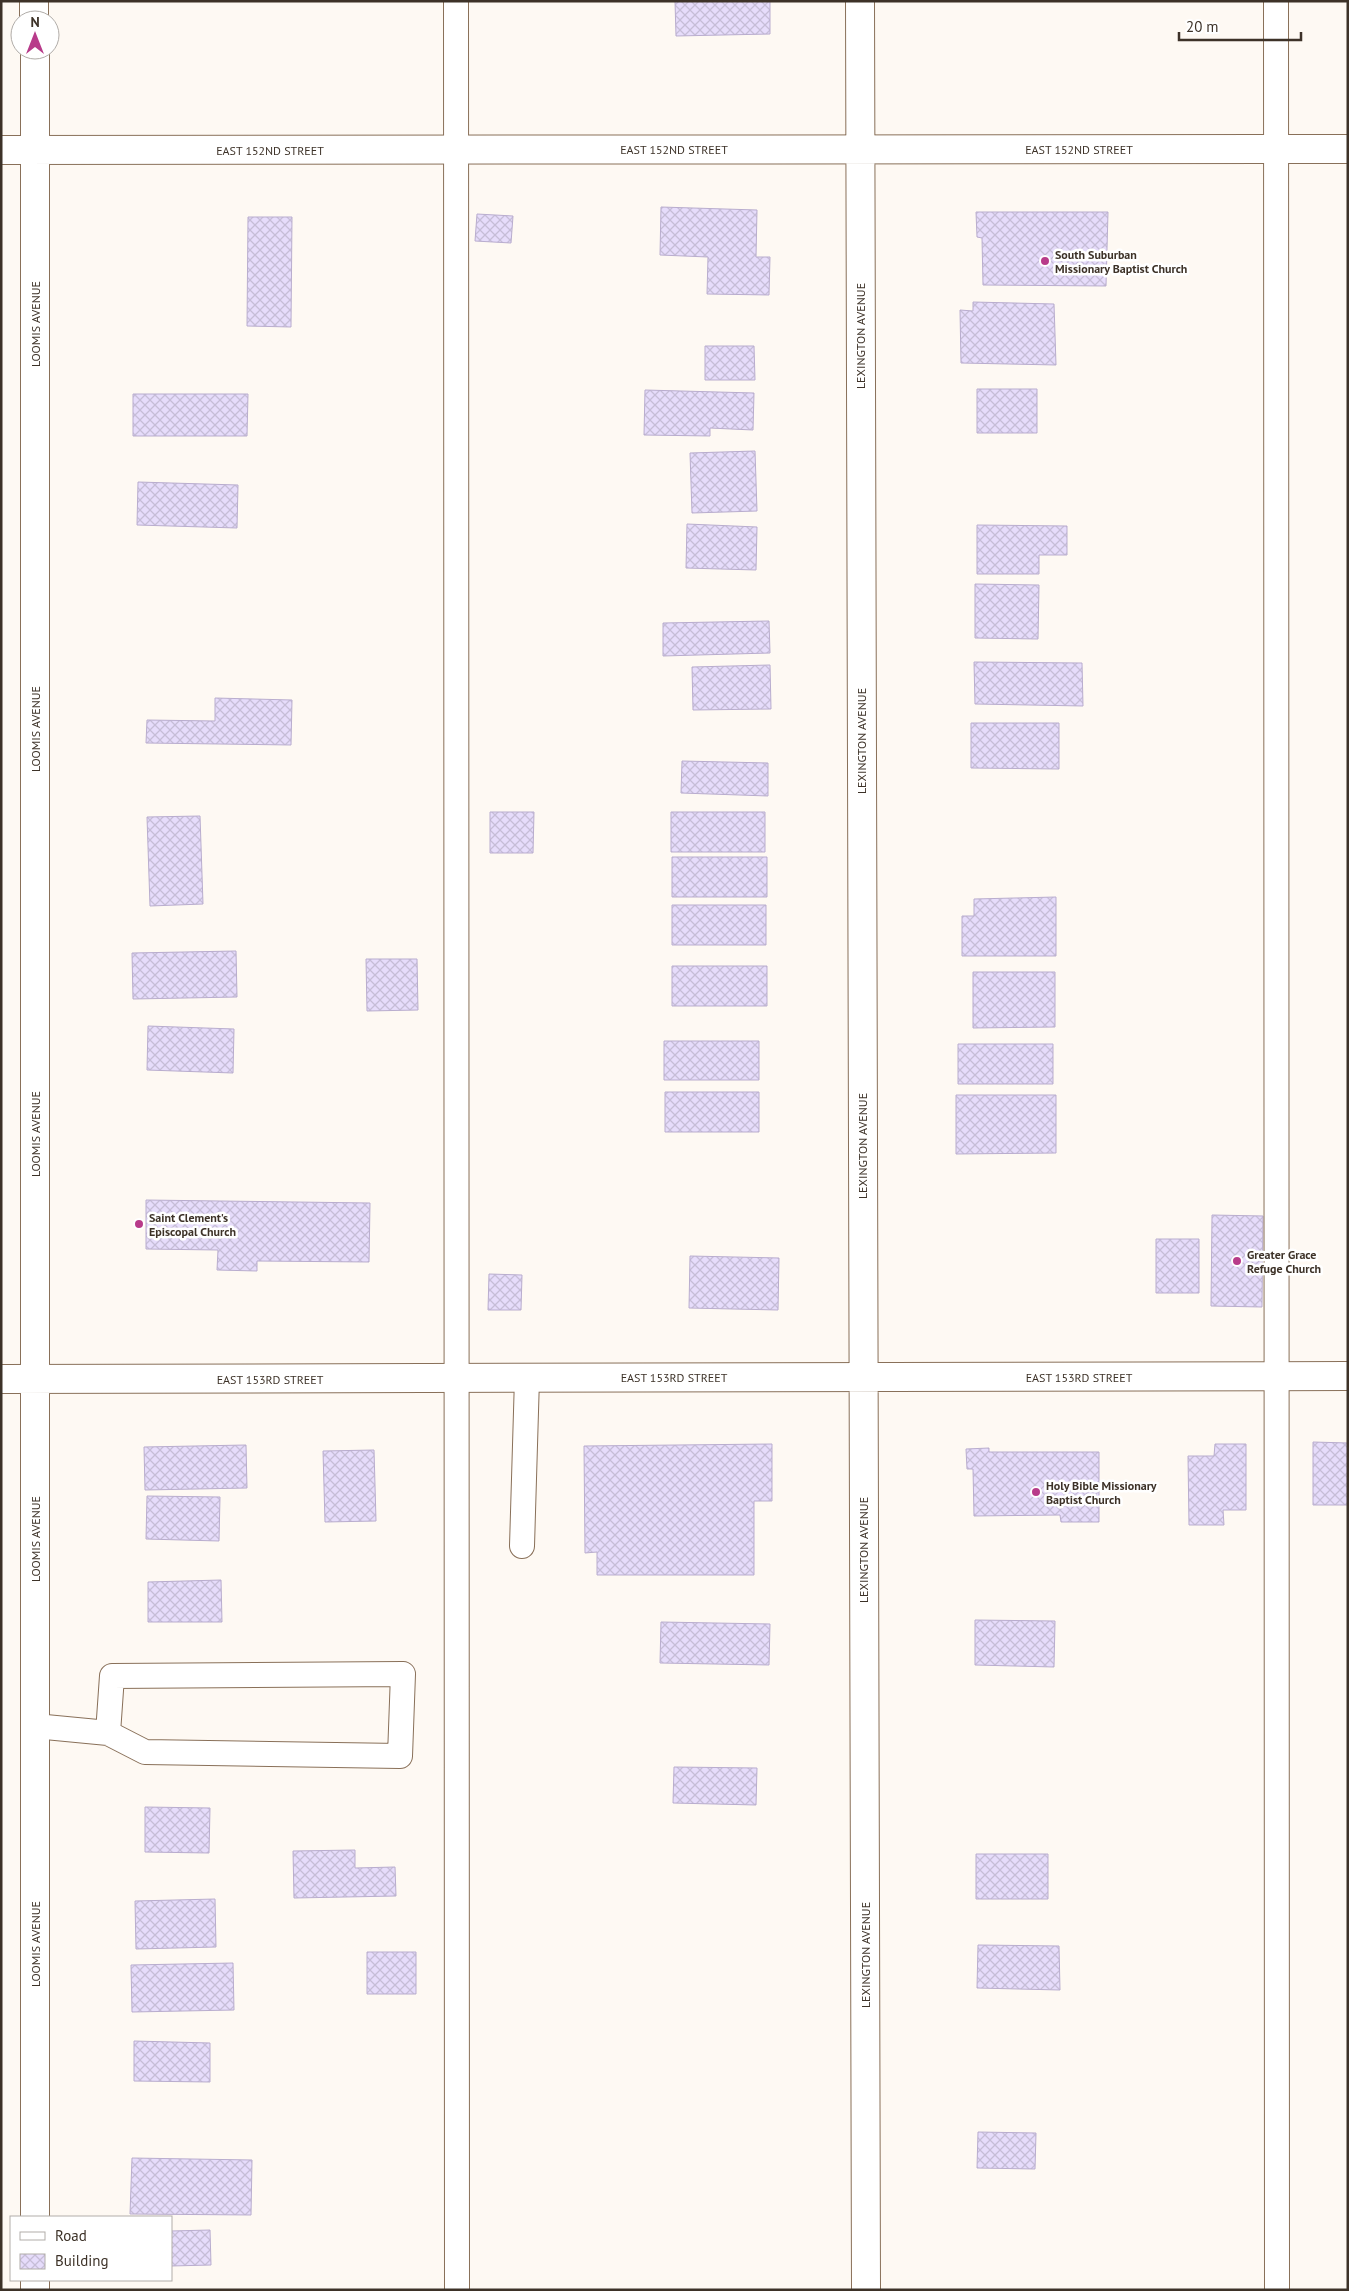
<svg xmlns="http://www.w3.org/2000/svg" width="1349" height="2291" viewBox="0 0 1349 2291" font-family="'PT Sans',sans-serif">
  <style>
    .building { fill: url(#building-cross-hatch); stroke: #b9adce }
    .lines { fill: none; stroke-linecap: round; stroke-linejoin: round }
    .service-casing { stroke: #897059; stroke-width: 26 }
    .minor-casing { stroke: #897059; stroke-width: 30 }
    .service { stroke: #fff; stroke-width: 24 }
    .minor { stroke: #fff; stroke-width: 28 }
    .poi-dot { fill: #b83b8a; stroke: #fff; stroke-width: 2 }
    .labels { text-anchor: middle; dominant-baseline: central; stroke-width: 5; stroke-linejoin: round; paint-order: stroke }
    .street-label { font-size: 12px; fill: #3d3228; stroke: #fff }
    .poi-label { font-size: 12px; font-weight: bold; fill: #3d3228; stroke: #fff; text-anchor: start }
  </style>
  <defs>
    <pattern id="building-cross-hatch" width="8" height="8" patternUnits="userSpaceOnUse" patternTransform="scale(1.25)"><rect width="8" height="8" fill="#e6dcfb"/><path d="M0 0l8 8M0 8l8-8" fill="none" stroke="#c6bdd7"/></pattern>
  </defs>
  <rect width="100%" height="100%" fill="#fef9f3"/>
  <path class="building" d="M 675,1 L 770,1 L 770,34 L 676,36 Z
    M 661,207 L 757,210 L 756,257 L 770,257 L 769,295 L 707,294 L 708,257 L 660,255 Z
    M 976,212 L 1108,212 L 1106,286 L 983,285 L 982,238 L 977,237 Z
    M 477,214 L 513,216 L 511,243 L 475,241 Z
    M 248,217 L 292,217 L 291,327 L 247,326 Z
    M 973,302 L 1054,304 L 1056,365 L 961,363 L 960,310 L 973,311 Z
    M 705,346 L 754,346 L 755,380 L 705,380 Z
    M 977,389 L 1037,389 L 1037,433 L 977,433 Z
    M 645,390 L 754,393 L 753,430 L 710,428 L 710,436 L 644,435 Z
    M 133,394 L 248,394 L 247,436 L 133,436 Z
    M 755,451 L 757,511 L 692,513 L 690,453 Z
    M 138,482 L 238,485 L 237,528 L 137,525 Z
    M 687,524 L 757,527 L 756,570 L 686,568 Z
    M 977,525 L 1067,526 L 1067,555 L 1039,555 L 1039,574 L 977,574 Z
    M 975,584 L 1039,585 L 1038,639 L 975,638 Z
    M 769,621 L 770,653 L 663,656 L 663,623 Z
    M 974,662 L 1082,663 L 1083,706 L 975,704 Z
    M 770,665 L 771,709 L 693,710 L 692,667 Z
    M 215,698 L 292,700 L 291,745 L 146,743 L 147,720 L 215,721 Z
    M 971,723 L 1059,723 L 1059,769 L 971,768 Z
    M 682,761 L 768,763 L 768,796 L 681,793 Z
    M 490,812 L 534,812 L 533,853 L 490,853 Z
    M 671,812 L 765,812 L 765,852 L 671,852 Z
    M 200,816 L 203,904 L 150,906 L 147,817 Z
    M 672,857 L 767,857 L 767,897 L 672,897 Z
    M 1056,897 L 1056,956 L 962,956 L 962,916 L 974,916 L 974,899 Z
    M 672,905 L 766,905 L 766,945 L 672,945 Z
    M 236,951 L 237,997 L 133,999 L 132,953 Z
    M 366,959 L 417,959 L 418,1010 L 367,1011 Z
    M 672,966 L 767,966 L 767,1006 L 672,1006 Z
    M 973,972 L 1055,972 L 1055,1027 L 973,1028 Z
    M 148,1026 L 234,1029 L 233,1073 L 147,1070 Z
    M 664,1041 L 759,1041 L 759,1080 L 664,1080 Z
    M 958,1044 L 1053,1044 L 1053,1084 L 958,1084 Z
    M 665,1092 L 759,1092 L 759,1132 L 665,1132 Z
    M 956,1095 L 1056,1095 L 1056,1153 L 956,1154 Z
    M 146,1200 L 370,1203 L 369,1262 L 257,1261 L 257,1271 L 217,1270 L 218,1250 L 146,1249 Z
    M 1212,1215 L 1263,1216 L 1262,1307 L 1211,1306 Z
    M 1156,1239 L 1199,1239 L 1199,1293 L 1156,1293 Z
    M 690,1256 L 779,1258 L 778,1310 L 689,1308 Z
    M 489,1274 L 522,1275 L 521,1310 L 488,1310 Z
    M 1313,1442 L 1348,1443 L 1348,1505 L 1313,1505 Z
    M 772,1444 L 772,1501 L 754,1501 L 754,1575 L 597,1575 L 597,1552 L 585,1553 L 584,1446 Z
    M 1215,1444 L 1246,1444 L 1246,1510 L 1223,1510 L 1224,1525 L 1189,1525 L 1188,1456 L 1214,1456 Z
    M 246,1445 L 247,1488 L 145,1490 L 144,1447 Z
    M 989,1448 L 989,1452 L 1099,1452 L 1099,1522 L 1061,1522 L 1060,1515 L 974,1516 L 973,1469 L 967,1469 L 966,1449 Z
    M 374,1450 L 376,1521 L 325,1522 L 323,1451 Z
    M 147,1496 L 220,1497 L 219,1541 L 146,1539 Z
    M 221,1580 L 222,1622 L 148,1622 L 148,1582 Z
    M 975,1620 L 1055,1621 L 1054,1667 L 975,1665 Z
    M 661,1622 L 770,1624 L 769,1665 L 660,1663 Z
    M 674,1767 L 757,1768 L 756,1805 L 673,1803 Z
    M 145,1807 L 210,1808 L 209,1853 L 145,1852 Z
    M 355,1850 L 355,1868 L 395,1867 L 396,1896 L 294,1898 L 293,1851 Z
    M 976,1854 L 1048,1854 L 1048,1899 L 976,1899 Z
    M 215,1899 L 216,1947 L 136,1949 L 135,1901 Z
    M 978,1945 L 1059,1946 L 1060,1990 L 977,1988 Z
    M 367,1952 L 416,1952 L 416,1994 L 367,1994 Z
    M 233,1963 L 234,2010 L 132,2012 L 131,1965 Z
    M 134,2041 L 210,2043 L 210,2082 L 134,2081 Z
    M 978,2132 L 1036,2133 L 1035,2169 L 977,2168 Z
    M 132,2158 L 252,2160 L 251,2215 L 130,2214 Z
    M 210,2230 L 211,2265 L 171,2266 L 171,2231 Z"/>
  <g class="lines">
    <g class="service-casing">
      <path id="service" d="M 456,1 L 457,2290
        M 1276,1 L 1277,2290
        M 522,1546 L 527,1378
        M 35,1726 L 108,1733 L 145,1752 L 400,1756 L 403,1674 L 112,1676 L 108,1733"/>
    </g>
    <g class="minor-casing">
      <path id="minor" d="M 34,1 L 34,20
        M 860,1 L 866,2290
        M 35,50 L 35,2217
        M 1,150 L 1348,149
        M 1,1379 L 1348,1376
        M 35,2280 L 35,2290"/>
    </g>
    <use href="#service" class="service"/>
    <use href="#minor" class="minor"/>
  </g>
  <g class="poi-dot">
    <circle cx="1045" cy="261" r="5"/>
    <circle cx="139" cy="1224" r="5"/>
    <circle cx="1237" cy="1261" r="5"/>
    <circle cx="1036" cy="1492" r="5"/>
  </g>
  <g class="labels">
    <g class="street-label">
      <text x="674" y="149">EAST 152ND STREET</text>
      <text x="1079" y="149">EAST 152ND STREET</text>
      <text x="270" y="150">EAST 152ND STREET</text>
      <text transform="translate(35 324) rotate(-90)">LOOMIS AVENUE</text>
      <text transform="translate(860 336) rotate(-90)">LEXINGTON AVENUE</text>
      <text transform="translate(35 729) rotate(-90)">LOOMIS AVENUE</text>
      <text transform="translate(861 741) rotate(-90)">LEXINGTON AVENUE</text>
      <text transform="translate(35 1134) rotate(-90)">LOOMIS AVENUE</text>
      <text transform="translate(862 1146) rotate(-90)">LEXINGTON AVENUE</text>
      <text x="674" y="1377">EAST 153RD STREET</text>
      <text x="1079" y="1377">EAST 153RD STREET</text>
      <text x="270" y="1379">EAST 153RD STREET</text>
      <text transform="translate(35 1539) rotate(-90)">LOOMIS AVENUE</text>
      <text transform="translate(863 1550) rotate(-90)">LEXINGTON AVENUE</text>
      <text transform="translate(35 1944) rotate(-90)">LOOMIS AVENUE</text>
      <text transform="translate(865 1955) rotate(-90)">LEXINGTON AVENUE</text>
    </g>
    <g class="poi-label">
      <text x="1055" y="254">South Suburban<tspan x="1055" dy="14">Missionary Baptist Church</tspan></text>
      <text x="149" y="1217">Saint Clement's<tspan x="149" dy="14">Episcopal Church</tspan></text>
      <text x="1247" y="1254">Greater Grace<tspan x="1247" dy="14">Refuge Church</tspan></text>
      <text x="1046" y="1485">Holy Bible Missionary<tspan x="1046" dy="14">Baptist Church</tspan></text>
    </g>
  </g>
  <rect width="1349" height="2291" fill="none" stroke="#3d3228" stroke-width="5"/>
  <rect x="10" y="2216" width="162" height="65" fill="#ffffff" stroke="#b1ada9"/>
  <rect x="20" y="2232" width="25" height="8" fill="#ffffff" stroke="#b1ada9"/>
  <text x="55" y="2241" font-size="15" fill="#3d3228">Road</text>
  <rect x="20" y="2254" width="25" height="15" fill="url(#building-cross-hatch)" stroke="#b1ada9"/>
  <text x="55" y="2266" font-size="15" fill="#3d3228">Building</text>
  <g transform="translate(35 35)"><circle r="24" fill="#ffffff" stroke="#b1ada9"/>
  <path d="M0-4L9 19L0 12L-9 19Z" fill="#b83b8a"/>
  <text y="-8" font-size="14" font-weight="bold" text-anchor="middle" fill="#3d3228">N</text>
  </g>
  <path d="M1179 32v8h122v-8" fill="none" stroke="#3d3228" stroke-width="2.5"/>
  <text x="1186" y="32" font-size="15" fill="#3d3228" stroke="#ffffff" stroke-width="4" paint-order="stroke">20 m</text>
</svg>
